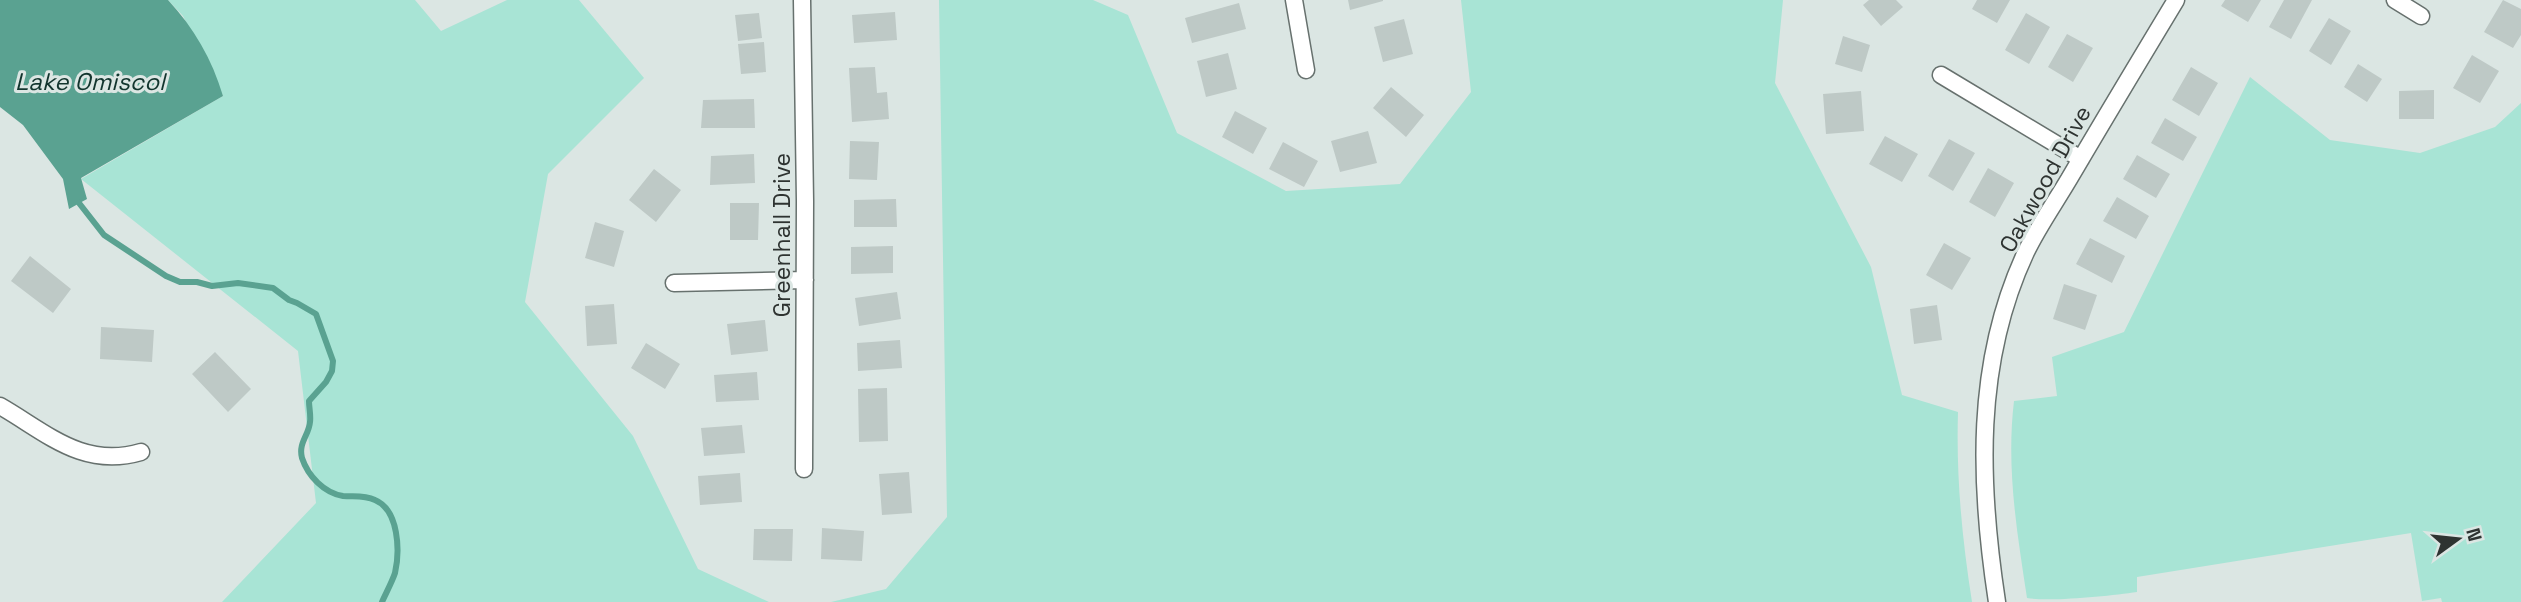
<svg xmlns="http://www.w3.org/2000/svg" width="2521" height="602" viewBox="0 0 2521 602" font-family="'Space Grotesk',sans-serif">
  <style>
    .green { fill: #a8e4d5 }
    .water { fill: #5aa291 }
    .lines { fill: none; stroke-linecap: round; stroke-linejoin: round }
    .stream { stroke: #5aa291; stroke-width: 6 }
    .building { fill: #bec9c6 }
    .minor-casing { stroke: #67716e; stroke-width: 19 }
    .minor { stroke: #fff; stroke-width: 16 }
    .labels { text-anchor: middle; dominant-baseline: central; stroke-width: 6; stroke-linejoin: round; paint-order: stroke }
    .street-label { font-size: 23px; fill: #2e3331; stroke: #dbe6e3 }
    .water-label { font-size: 24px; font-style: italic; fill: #12352e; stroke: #dbe6e3 }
  </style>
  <rect width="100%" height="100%" fill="#dbe6e3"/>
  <path class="green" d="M 168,0 L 415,0 L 441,31 L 507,0 L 579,0 L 644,78 L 548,174 L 525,302 L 633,436 L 698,569 L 769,602 L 222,602 L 316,503 L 298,351 L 81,179 L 223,96 L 183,16 Z
    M 939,0 L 1093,0 L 1128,15 L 1177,133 L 1286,191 L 1400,184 L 1471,92 L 1461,0 L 1783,0 L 1775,83 L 1871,267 L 1902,395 L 1958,412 C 1956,477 1962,538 1972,602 L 831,602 L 886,589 L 947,517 Z
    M 2250,77 L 2330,140 L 2420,153 L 2495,127 L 2521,103 L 2521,602 L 2442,602 L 2441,598 L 2422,601 L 2411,533 L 2137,577 L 2137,592 C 2110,596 2050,602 2027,598 C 2017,532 2006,468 2014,401 L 2057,396 L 2052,357 L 2124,332 Z"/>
  <path class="water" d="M 0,0 L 168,0 C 194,28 212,59 223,96 L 81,178 L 87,199 L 69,209 L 63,179 L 23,125 L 0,107 Z"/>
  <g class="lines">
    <path class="stream" d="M 79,203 L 104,235 L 166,276 L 180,282 L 197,282 L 212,286 L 238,283 L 273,288 L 289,300 L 297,303 L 316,314 L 333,361 L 332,371 L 326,382 L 309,401 C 309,408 311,415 310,422 C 309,435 298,443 302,458 C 308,476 324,493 343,496 C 354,497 364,495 375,500 C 399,510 400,551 395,573 C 392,582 386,593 382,602"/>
  </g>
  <path class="building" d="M 1348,0 L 1383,0 L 1383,1 L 1350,10 Z
    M 1869,0 L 1896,0 L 1903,7 L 1881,26 L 1863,5 Z
    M 1977,0 L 2010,0 L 1997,23 L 1972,9 Z
    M 2225,0 L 2261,0 L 2248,22 L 2221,6 Z
    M 2284,0 L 2312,0 L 2291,39 L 2269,27 Z
    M 2503,0 L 2521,9 L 2521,35 L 2513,48 L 2484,32 Z
    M 1239,3 L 1246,29 L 1192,43 L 1185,18 Z
    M 895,12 L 897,40 L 854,43 L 852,15 Z
    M 759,13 L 762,38 L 738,41 L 735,15 Z
    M 2026,13 L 2050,27 L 2029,64 L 2005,50 Z
    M 2329,18 L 2351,31 L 2331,65 L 2309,51 Z
    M 1404,19 L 1413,54 L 1383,62 L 1374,27 Z
    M 2067,34 L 2093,48 L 2073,82 L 2048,67 Z
    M 1843,36 L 1870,45 L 1862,72 L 1835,64 Z
    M 764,42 L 766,72 L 741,74 L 738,44 Z
    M 1228,53 L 1237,89 L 1206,97 L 1197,61 Z
    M 2472,55 L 2499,71 L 2480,103 L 2453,88 Z
    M 2358,64 L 2382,79 L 2367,102 L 2344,87 Z
    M 875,67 L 877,93 L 887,92 L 889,119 L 852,122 L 849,68 Z
    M 2191,67 L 2218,83 L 2199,116 L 2172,100 Z
    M 1391,87 L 1424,115 L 1406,137 L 1373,108 Z
    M 2434,90 L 2434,119 L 2399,119 L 2399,91 Z
    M 1861,91 L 1864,131 L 1826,134 L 1823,94 Z
    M 754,99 L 755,128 L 701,128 L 703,100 Z
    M 1235,111 L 1267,128 L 1253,154 L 1222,137 Z
    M 2165,118 L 2197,137 L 2183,161 L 2151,143 Z
    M 1368,131 L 1377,163 L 1340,172 L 1331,141 Z
    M 1885,136 L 1918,154 L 1902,182 L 1869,164 Z
    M 1949,139 L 1975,153 L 1953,191 L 1928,176 Z
    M 850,141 L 879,142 L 877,180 L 849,179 Z
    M 1283,142 L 1318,161 L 1304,187 L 1269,169 Z
    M 754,154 L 755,183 L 710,185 L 711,156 Z
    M 2137,155 L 2170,174 L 2156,198 L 2123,179 Z
    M 1988,168 L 2014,183 L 1995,217 L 1969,202 Z
    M 654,169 L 681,190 L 656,222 L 629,200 Z
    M 2117,197 L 2149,216 L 2136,239 L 2103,221 Z
    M 896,199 L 897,227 L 854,227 L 854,200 Z
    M 730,203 L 759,203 L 758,240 L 730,240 Z
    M 595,222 L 624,231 L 614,267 L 585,258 Z
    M 2090,238 L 2125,256 L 2112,283 L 2076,264 Z
    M 1944,243 L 1971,258 L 1952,290 L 1926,275 Z
    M 893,246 L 893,273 L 851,274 L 851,247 Z
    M 30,256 L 71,289 L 53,313 L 11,281 Z
    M 2064,284 L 2097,295 L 2085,330 L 2053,319 Z
    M 897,292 L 901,319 L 859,326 L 855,298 Z
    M 614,304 L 617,344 L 587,346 L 585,306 Z
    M 1937,305 L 1942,340 L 1914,344 L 1910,309 Z
    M 765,320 L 768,351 L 731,355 L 727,324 Z
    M 101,327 L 154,330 L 152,362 L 100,359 Z
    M 900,340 L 902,368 L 858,371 L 857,343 Z
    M 646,343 L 680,364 L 665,389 L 631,368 Z
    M 215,352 L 251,389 L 228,412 L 192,374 Z
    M 757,372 L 759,400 L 716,402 L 714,375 Z
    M 887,388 L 888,441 L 859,442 L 858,389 Z
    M 742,425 L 745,453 L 704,456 L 701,428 Z
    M 909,472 L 912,513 L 882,515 L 879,474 Z
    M 740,473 L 742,502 L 700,505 L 698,476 Z
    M 822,528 L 864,531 L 862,561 L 821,559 Z
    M 754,529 L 793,529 L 792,561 L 753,560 Z"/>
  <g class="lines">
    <g class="minor-casing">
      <path id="minor" d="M 802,0 L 805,201 L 804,469
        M 1294,0 L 1306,70
        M 2395,0 L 2421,16
        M 1941,75 L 2081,159
        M 674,283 L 805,280
        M 0,406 C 47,433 83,469 141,452
        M 1997,602 C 1979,484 1974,363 2026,252 C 2039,225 2057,200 2072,174 C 2106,116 2141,58 2176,0"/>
    </g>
    <use href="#minor" class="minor"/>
  </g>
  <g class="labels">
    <g class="street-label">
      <text transform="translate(2045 179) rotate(-61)">Oakwood Drive</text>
      <text transform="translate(782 235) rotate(-90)">Greenhall Drive</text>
    </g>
    <g class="water-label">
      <text x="90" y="81">Lake Omiscol</text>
    </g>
  </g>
  <g transform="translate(2458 539) rotate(75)" stroke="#dbe6e3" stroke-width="5" paint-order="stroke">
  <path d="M0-5L12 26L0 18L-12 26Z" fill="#2e3331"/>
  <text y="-10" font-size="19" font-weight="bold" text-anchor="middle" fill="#2e3331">N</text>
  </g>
</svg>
